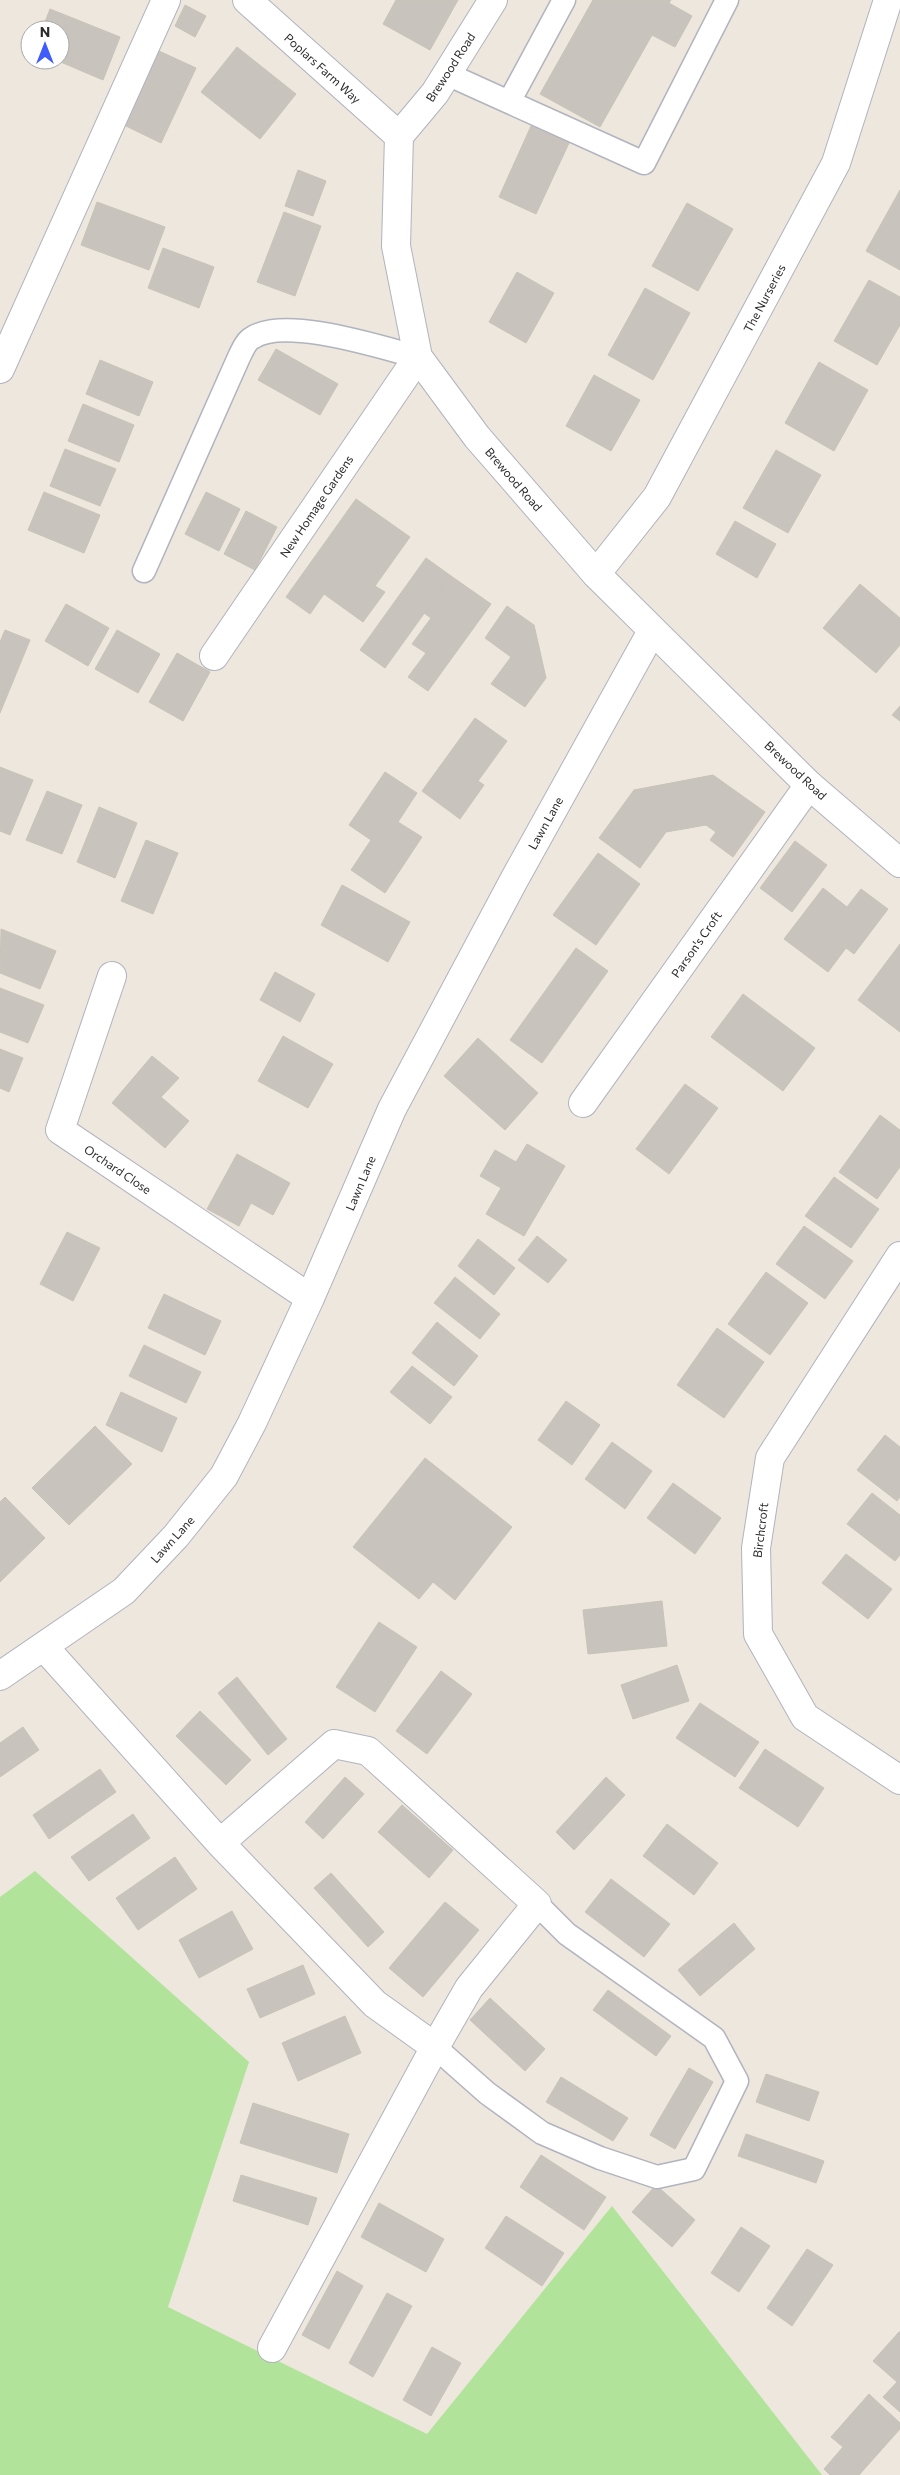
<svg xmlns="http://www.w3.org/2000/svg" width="900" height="2475" viewBox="0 0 900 2475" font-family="Commissioner,sans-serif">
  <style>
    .green { fill: #b1e39a }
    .building { fill: #c8c4bd; stroke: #c8c3b7 }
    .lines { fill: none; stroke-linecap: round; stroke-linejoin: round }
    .service-casing { stroke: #b1b3bf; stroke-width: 25 }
    .minor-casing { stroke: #b1b3bf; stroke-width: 30 }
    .tertiary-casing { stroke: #b1b3bf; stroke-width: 30 }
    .service { stroke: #fff; stroke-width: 22 }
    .minor { stroke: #fff; stroke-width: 28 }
    .tertiary { stroke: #fff; stroke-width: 28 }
    .labels { text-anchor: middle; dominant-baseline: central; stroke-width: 5; stroke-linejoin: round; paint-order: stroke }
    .street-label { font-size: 12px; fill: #2b2b2b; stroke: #fff }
  </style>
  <rect width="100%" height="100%" fill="#ede7dd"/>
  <path class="green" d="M 35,1871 L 249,2062 L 168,2307 L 427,2434 L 612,2206 L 822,2475 L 0,2475 L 0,1897 Z"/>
  <path class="building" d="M 396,0 L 458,0 L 430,50 L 383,24 Z
    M 593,0 L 671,0 L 669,3 L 692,16 L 675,47 L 652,35 L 600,127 L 540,94 Z
    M 185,5 L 206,16 L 195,37 L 175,26 Z
    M 50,9 L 120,37 L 103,80 L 56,60 L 60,60 L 60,30 L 42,30 Z
    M 237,47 L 296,94 L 260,139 L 201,92 Z
    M 159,51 L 196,68 L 161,143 L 124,125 Z
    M 531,126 L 569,143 L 536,214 L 499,197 Z
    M 298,170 L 326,181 L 313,216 L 285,206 Z
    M 900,190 L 900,270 L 866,251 Z
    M 97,202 L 165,227 L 149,270 L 81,245 Z
    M 687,203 L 733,229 L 698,291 L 652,266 Z
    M 284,212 L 321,226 L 295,296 L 257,282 Z
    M 163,248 L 214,267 L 199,308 L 148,288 Z
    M 517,272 L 554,293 L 526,343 L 489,322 Z
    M 869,280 L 900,297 L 900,325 L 877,365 L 834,341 Z
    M 645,288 L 690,313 L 653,380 L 608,355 Z
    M 276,349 L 338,384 L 320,415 L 258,380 Z
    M 100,360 L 153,382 L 139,416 L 86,394 Z
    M 819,362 L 868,390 L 834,451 L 785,423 Z
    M 594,375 L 640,400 L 611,451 L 566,426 Z
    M 83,404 L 134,425 L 119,462 L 68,441 Z
    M 65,449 L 116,469 L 100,506 L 50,486 Z
    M 776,450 L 821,475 L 788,533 L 743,508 Z
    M 44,492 L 100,515 L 84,553 L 28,530 Z
    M 206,492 L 240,509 L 219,551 L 185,534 Z
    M 356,499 L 410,537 L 375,586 L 385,592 L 363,622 L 324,594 L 310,614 L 286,597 Z
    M 246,511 L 277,527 L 255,570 L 224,554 Z
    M 735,521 L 776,544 L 757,578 L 716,554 Z
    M 426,558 L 451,576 L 385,668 L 360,650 Z
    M 451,576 L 491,604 L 428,691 L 408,677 L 426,653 L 412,644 L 431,618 L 424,613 Z
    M 860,584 L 900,618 L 900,645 L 876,673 L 823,628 Z
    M 66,604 L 109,628 L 88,666 L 45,641 Z
    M 507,606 L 534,625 L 546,678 L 525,707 L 491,684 L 511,657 L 485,638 Z
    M 5,630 L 30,640 L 0,713 L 0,642 Z
    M 117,630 L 160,654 L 138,693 L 95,669 Z
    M 177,653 L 210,672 L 183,721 L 149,702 Z
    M 900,706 L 900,721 L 892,715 Z
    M 475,718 L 507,741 L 478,781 L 484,785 L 460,819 L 422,791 Z
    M 0,767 L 33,780 L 10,835 L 0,831 Z
    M 385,772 L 417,793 L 398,822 L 422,837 L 385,893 L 351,870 L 371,840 L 349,825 Z
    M 713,775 L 765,812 L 733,857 L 710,840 L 716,832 L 706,825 L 666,832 L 640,868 L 599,838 L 634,790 Z
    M 47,791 L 82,805 L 62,854 L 26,840 Z
    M 99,807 L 137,823 L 115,878 L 77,862 Z
    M 146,840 L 178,853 L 153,914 L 121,901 Z
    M 795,841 L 827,865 L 792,912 L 760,888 Z
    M 598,853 L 640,884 L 596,945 L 553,915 Z
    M 342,885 L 410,922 L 388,962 L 321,925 Z
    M 823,888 L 847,907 L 861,889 L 888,909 L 854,954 L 846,948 L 828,972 L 784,939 Z
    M 1,929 L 56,951 L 40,989 L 0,973 Z
    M 900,944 L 900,1032 L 858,1000 Z
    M 576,948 L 608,971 L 542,1063 L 510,1040 Z
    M 275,972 L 315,994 L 300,1022 L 260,1000 Z
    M 0,988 L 44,1005 L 28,1043 L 0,1032 Z
    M 743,994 L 815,1048 L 783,1091 L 711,1037 Z
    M 283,1036 L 333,1064 L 308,1108 L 258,1081 Z
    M 478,1038 L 538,1093 L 505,1130 L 444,1076 Z
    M 0,1049 L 23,1058 L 9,1092 L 0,1088 Z
    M 152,1056 L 179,1078 L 161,1097 L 189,1121 L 165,1148 L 112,1103 Z
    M 685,1084 L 718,1108 L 669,1174 L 636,1149 Z
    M 880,1115 L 900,1130 L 900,1167 L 877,1199 L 839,1172 Z
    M 527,1144 L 565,1166 L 524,1236 L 486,1214 L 501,1188 L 480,1176 L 495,1150 L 516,1162 Z
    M 237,1154 L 290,1183 L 273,1215 L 251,1203 L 239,1226 L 207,1209 Z
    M 834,1177 L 879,1209 L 851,1248 L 805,1216 Z
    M 804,1226 L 853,1261 L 825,1299 L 776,1264 Z
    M 67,1232 L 100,1248 L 73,1301 L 40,1284 Z
    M 537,1236 L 567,1260 L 548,1283 L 518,1260 Z
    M 478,1239 L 515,1268 L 494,1295 L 458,1266 Z
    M 766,1272 L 808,1303 L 770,1355 L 728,1324 Z
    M 455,1277 L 500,1314 L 480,1339 L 434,1303 Z
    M 164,1294 L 221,1321 L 205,1355 L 148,1328 Z
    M 437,1322 L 478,1356 L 454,1386 L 412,1353 Z
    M 717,1328 L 764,1362 L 724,1418 L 677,1385 Z
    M 144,1345 L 201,1372 L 186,1403 L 129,1376 Z
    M 412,1366 L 452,1397 L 430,1424 L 390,1392 Z
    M 121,1392 L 177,1418 L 162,1452 L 106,1425 Z
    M 566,1401 L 600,1425 L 572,1465 L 538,1440 Z
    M 95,1426 L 132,1464 L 69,1525 L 32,1488 Z
    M 885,1435 L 900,1447 L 900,1497 L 897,1501 L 857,1470 Z
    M 612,1442 L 652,1471 L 625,1509 L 585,1479 Z
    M 425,1458 L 512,1527 L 455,1600 L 433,1582 L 419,1599 L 353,1547 Z
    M 673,1483 L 721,1518 L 695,1554 L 647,1518 Z
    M 872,1493 L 900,1515 L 900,1555 L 895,1561 L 847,1524 Z
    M 5,1497 L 45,1538 L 0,1582 L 0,1502 Z
    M 846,1554 L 892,1589 L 868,1619 L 822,1583 Z
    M 662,1601 L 667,1646 L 588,1654 L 583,1610 Z
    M 379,1622 L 417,1647 L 375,1712 L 336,1687 Z
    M 677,1665 L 689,1701 L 633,1719 L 621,1685 Z
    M 441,1671 L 472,1694 L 427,1754 L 396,1731 Z
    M 237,1677 L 287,1739 L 268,1755 L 218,1693 Z
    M 700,1703 L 759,1742 L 735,1777 L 676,1738 Z
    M 200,1711 L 251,1760 L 226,1785 L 176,1736 Z
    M 23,1727 L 39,1750 L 0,1777 L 0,1743 Z
    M 765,1749 L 824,1788 L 798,1827 L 739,1788 Z
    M 100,1769 L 116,1792 L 49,1839 L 33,1815 Z
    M 345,1777 L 364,1794 L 323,1839 L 305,1822 Z
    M 606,1777 L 625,1795 L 574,1850 L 556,1832 Z
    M 402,1805 L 453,1850 L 429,1878 L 378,1832 Z
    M 133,1814 L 150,1838 L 89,1881 L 71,1857 Z
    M 667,1824 L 718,1863 L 694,1895 L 643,1856 Z
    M 175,1857 L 197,1889 L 138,1930 L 116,1898 Z
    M 331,1873 L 384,1932 L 368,1947 L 314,1888 Z
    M 611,1879 L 670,1924 L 644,1957 L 585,1912 Z
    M 445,1902 L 479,1930 L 423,1997 L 389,1968 Z
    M 232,1911 L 253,1949 L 199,1978 L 179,1940 Z
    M 734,1923 L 755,1949 L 700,1996 L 678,1970 Z
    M 303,1965 L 315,1994 L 260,2018 L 247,1989 Z
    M 608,1990 L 671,2036 L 656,2056 L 593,2010 Z
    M 490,1998 L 545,2049 L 525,2071 L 470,2020 Z
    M 345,2016 L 361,2053 L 298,2081 L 282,2043 Z
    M 689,2068 L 713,2082 L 675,2149 L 650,2135 Z
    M 766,2074 L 819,2092 L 809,2121 L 756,2102 Z
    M 561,2077 L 628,2118 L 613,2141 L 546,2102 Z
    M 253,2103 L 349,2134 L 337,2173 L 240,2143 Z
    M 746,2134 L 824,2161 L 816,2183 L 738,2156 Z
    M 541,2155 L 606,2197 L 584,2230 L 520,2187 Z
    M 241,2175 L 317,2198 L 308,2225 L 233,2201 Z
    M 656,2185 L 695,2220 L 672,2247 L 632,2212 Z
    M 379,2203 L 444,2239 L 426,2272 L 361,2237 Z
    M 506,2216 L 564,2253 L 542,2286 L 485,2248 Z
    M 741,2227 L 770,2246 L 739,2292 L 711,2273 Z
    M 807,2249 L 833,2265 L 792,2326 L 767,2308 Z
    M 337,2271 L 363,2286 L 329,2349 L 302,2335 Z
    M 387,2293 L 412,2306 L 373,2377 L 349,2363 Z
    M 899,2332 L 900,2332 L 900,2412 L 883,2397 L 897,2382 L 873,2361 Z
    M 432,2347 L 461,2363 L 431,2416 L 403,2400 Z
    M 869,2394 L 900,2423 L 900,2429 L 859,2475 L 830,2475 L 824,2469 L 843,2447 L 831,2437 Z"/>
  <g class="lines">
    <g class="service-casing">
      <path id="service" d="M 447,74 L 644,163 L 727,0
        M 509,102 L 564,0
        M 144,571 L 239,357 C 242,351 246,341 252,338 C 285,316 379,347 418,357
        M 435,2047 L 487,2093 L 542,2133 L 600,2158 L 657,2177 L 694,2169 L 737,2081 L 714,2038 L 567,1934 L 537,1904"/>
    </g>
    <g class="minor-casing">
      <path id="minor" d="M 0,369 L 166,0
        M 596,574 L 657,497 L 836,163 L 888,0
        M 214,656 L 418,357
        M 112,976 L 60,1130 L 310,1298
        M 583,1103 L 809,785
        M 900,1256 L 770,1458 L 756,1548 L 758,1634 L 805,1717 L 900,1780
        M 44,1647 L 220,1843 L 375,2004 L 435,2047 L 469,1988 L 537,1904 L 368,1751 L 334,1744 L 220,1843
        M 0,1676 L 124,1591 L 176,1536 L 224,1476 L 252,1423 L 310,1298 L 392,1109 L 514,880 L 652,631
        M 272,2348 L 435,2047"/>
    </g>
    <g class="tertiary-casing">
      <path id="tertiary" d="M 247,0 L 399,136
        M 493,0 L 435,93 L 399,136 L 396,246 L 418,357 L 477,437 L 596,574 L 809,785 L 900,863"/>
    </g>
    <use href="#service" class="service"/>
    <use href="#minor" class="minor"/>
    <use href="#tertiary" class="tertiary"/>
  </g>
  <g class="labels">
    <g class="street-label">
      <text transform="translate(450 67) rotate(-57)">Brewood Road</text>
      <text transform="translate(323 68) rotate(42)">Poplars Farm Way</text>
      <text transform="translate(764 298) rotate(-62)">The Nurseries</text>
      <text transform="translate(514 479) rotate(49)">Brewood Road</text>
      <text transform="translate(316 506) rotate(-56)">New Homage Gardens</text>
      <text transform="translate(796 770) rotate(43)">Brewood Road</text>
      <text transform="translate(545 823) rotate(-61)">Lawn Lane</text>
      <text transform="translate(696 944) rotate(-55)">Parson's Croft</text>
      <text transform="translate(118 1169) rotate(34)">Orchard Close</text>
      <text transform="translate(360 1183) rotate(-67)">Lawn Lane</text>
      <text transform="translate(760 1530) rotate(-83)">Birchcroft</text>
      <text transform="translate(172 1539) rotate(-48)">Lawn Lane</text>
    </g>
  </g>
  <g transform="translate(45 45)"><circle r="24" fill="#ffffff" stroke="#aaaaaa"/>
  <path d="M0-4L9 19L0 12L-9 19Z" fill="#3f5bf9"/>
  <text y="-8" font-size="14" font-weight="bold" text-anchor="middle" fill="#2b2b2b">N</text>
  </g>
</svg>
